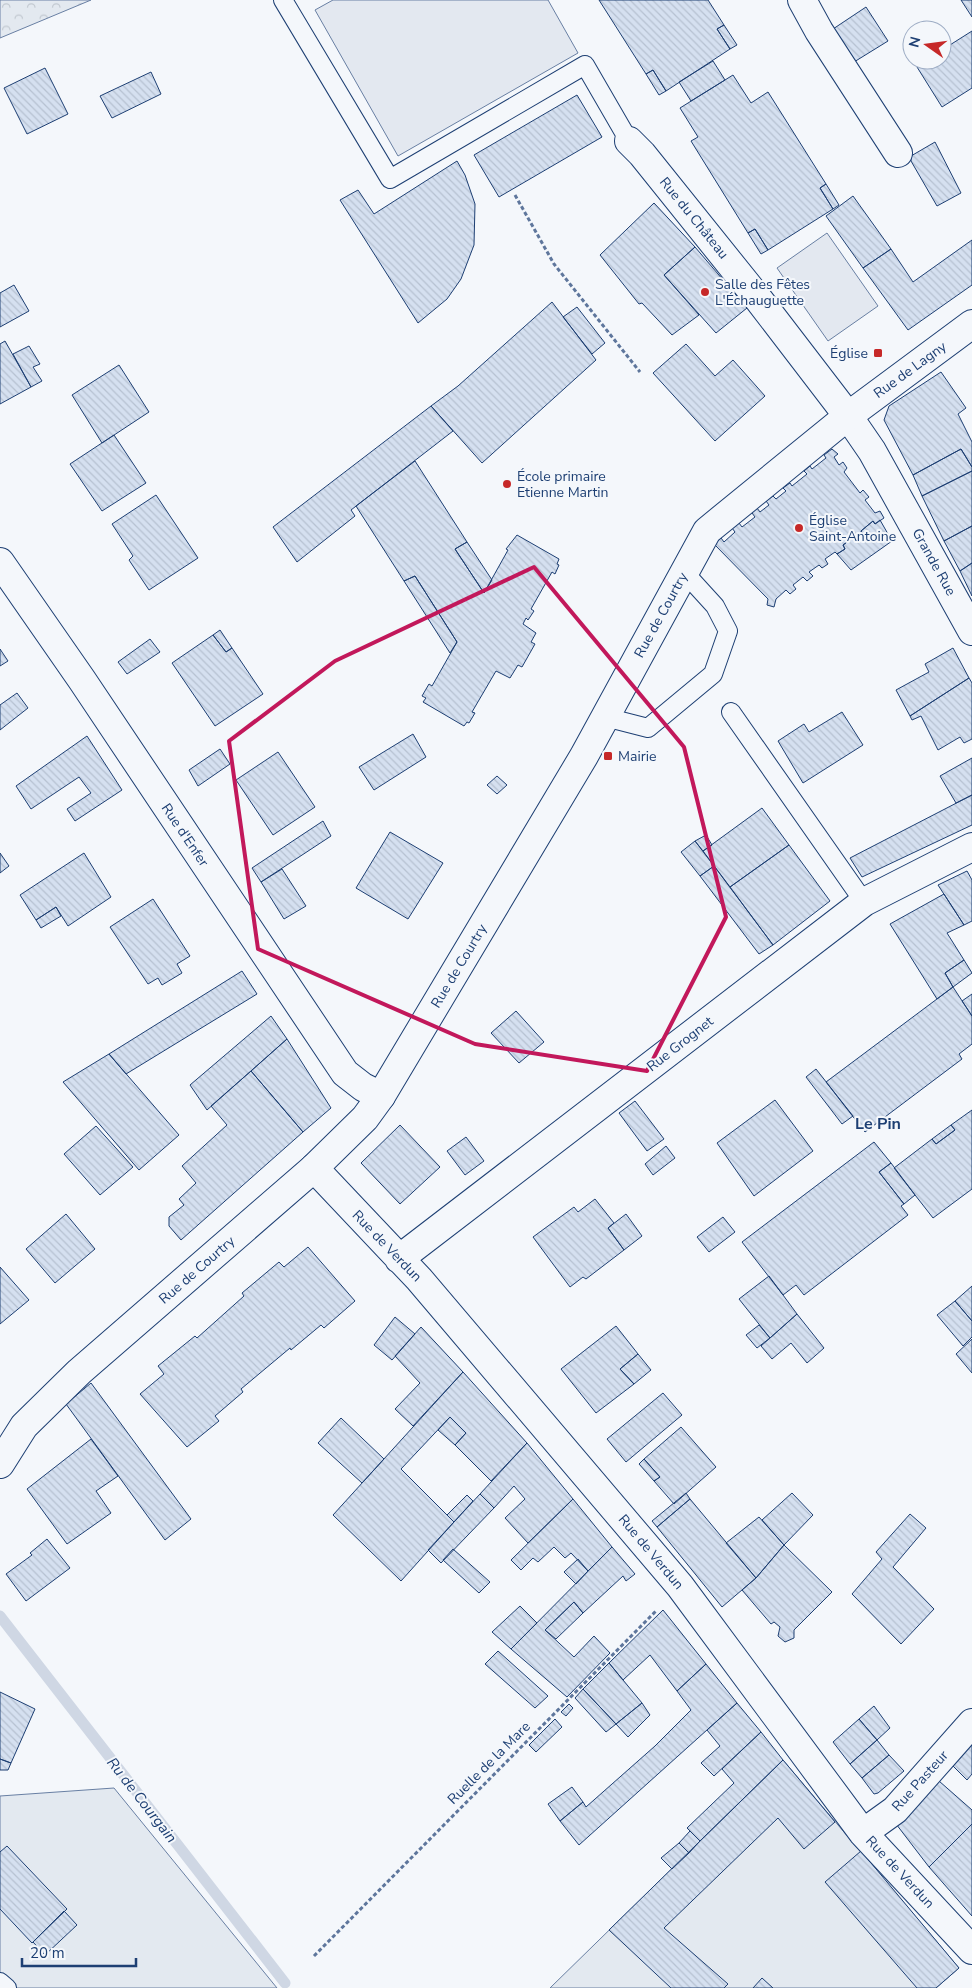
<svg xmlns="http://www.w3.org/2000/svg" width="972" height="1988" viewBox="0 0 972 1988" font-family="'Nunito Sans',sans-serif">
  <style>
    .green { fill: #e3e9f0; stroke: #687fa3 }
    .park { fill: url(#park-crowns); stroke: #687fa3 }
    .parking { fill: #e3e8f0; stroke: #687fa3 }
    .lines { fill: none; stroke-linecap: round; stroke-linejoin: round }
    .stream { stroke: #cfd7e4; stroke-width: 11 }
    .building { fill: url(#building-back-hatch); stroke: #1d3f73 }
    .service-casing { stroke: #1d3f73; stroke-width: 20 }
    .minor-casing { stroke: #1d3f73; stroke-width: 30 }
    .tertiary-casing { stroke: #1d3f73; stroke-width: 30 }
    .path { stroke: #5e769c; stroke-width: 3; stroke-dasharray: 4 2.5; stroke-linecap: butt }
    .service { stroke: #f4f7fb; stroke-width: 18 }
    .minor { stroke: #f4f7fb; stroke-width: 28 }
    .tertiary { stroke: #f4f7fb; stroke-width: 28 }
    .marked { fill: none; stroke: #c2185b; stroke-width: 4; stroke-linejoin: round }
    .poi-dot { fill: #c62828; stroke: #f4f7fb; stroke-width: 2 }
    .labels { text-anchor: middle; dominant-baseline: central; stroke-width: 4; stroke-linejoin: round; paint-order: stroke }
    .street-label { font-size: 14px; fill: #1d3f73; stroke: #f4f7fb }
    .poi-label { font-size: 14px; fill: #1d3f73; stroke: #f4f7fb; text-anchor: start }
    .water-label { font-size: 15px; font-style: italic; fill: #1d3f73; stroke: #f4f7fb }
    .quarter-label { font-size: 16px; font-weight: bold; fill: #1d3f73; stroke: #f4f7fb }
  </style>
  <defs>
    <pattern id="park-crowns" width="20" height="18" patternUnits="userSpaceOnUse" patternTransform="scale(1.25)"><rect width="20" height="18" fill="#e3e9f0"/><path d="M2 6a3 3 0 1 1 6 0M12 15a3 3 0 1 1 6 0" fill="none" stroke="#c2c9d1"/></pattern>
    <pattern id="building-back-hatch" width="6" height="6" patternUnits="userSpaceOnUse" patternTransform="scale(1.25)"><rect width="6" height="6" fill="#d5e0f0"/><path d="M-1 5l2 2M0 0l6 6M5-1l2 2" fill="none" stroke="#b6c1d1"/></pattern>
  </defs>
  <rect width="100%" height="100%" fill="#f4f7fb"/>
  <path class="green" d="M 783,1760 L 959,1968 L 936,1988 L 550,1988 Z
    M 114,1788 L 277,1988 L 0,1988 L 0,1796 Z"/>
  <path class="park" d="M 0,0 L 91,0 L 0,38 Z"/>
  <path class="parking" d="M 333,0 L 548,0 L 578,53 L 398,156 L 315,10 Z
    M 827,233 L 878,306 L 828,341 L 777,268 Z"/>
  <g class="lines">
    <path class="stream" d="M 0,1616 L 285,1983"/>
  </g>
  <path class="building" d="M 599,0 L 708,0 L 724,25 L 717,29 L 730,49 L 666,91 L 653,70 L 646,74 Z
    M 961,0 L 972,0 L 972,17 Z
    M 866,7 L 888,41 L 854,62 L 833,29 Z
    M 724,25 L 737,45 L 730,49 L 717,29 Z
    M 972,31 L 972,88 L 942,107 L 917,67 L 927,60 L 942,60 L 942,50 Z
    M 713,61 L 725,80 L 691,101 L 679,82 Z
    M 45,68 L 68,114 L 27,134 L 4,88 Z
    M 653,70 L 666,91 L 659,95 L 646,74 Z
    M 151,72 L 161,94 L 112,118 L 100,96 Z
    M 733,75 L 751,103 L 768,92 L 826,184 L 820,188 L 833,209 L 768,250 L 755,229 L 748,233 L 691,141 L 698,137 L 680,108 Z
    M 577,95 L 602,137 L 499,197 L 474,155 Z
    M 935,142 L 961,193 L 937,206 L 911,161 L 911,156 Z
    M 457,161 L 465,175 L 475,204 L 474,245 L 461,279 L 447,299 L 418,323 L 340,200 L 358,190 L 374,214 Z
    M 826,184 L 839,205 L 833,209 L 820,188 Z
    M 853,196 L 891,249 L 863,268 L 826,216 Z
    M 654,203 L 695,247 L 664,275 L 699,315 L 672,335 L 642,303 L 639,304 L 600,255 Z
    M 755,229 L 768,250 L 761,254 L 748,233 Z
    M 972,240 L 972,285 L 908,330 L 863,268 L 891,249 L 913,282 Z
    M 695,247 L 747,308 L 716,333 L 664,275 Z
    M 14,285 L 29,311 L 0,327 L 0,293 Z
    M 552,302 L 596,360 L 482,463 L 431,406 L 458,386 Z
    M 577,307 L 605,343 L 592,354 L 563,317 Z
    M 5,341 L 31,387 L 0,404 L 0,344 Z
    M 686,344 L 715,376 L 733,360 L 765,396 L 715,441 L 653,373 Z
    M 29,346 L 40,364 L 33,367 L 42,381 L 31,387 L 13,354 Z
    M 119,365 L 149,412 L 102,443 L 72,395 Z
    M 941,372 L 966,408 L 958,414 L 972,442 L 972,467 L 961,449 L 913,475 L 884,420 L 889,406 Z
    M 431,406 L 453,431 L 351,510 L 355,516 L 297,562 L 273,527 Z
    M 114,435 L 146,483 L 102,511 L 70,464 Z
    M 832,449 L 838,454 L 834,457 L 839,465 L 843,462 L 847,468 L 844,472 L 860,493 L 863,490 L 869,497 L 865,500 L 875,513 L 880,511 L 884,518 L 875,524 L 873,521 L 861,531 L 863,535 L 855,540 L 854,537 L 843,545 L 845,549 L 837,554 L 835,552 L 825,559 L 828,564 L 822,568 L 819,565 L 809,572 L 813,576 L 807,581 L 803,577 L 793,585 L 796,589 L 790,594 L 786,590 L 776,599 L 774,607 L 767,605 L 768,599 L 714,544 L 721,538 L 724,542 L 735,532 L 732,528 L 739,523 L 742,527 L 755,517 L 752,513 L 757,508 L 760,512 L 769,505 L 766,501 L 773,496 L 776,499 L 786,491 L 783,488 L 790,483 L 792,486 L 807,474 L 804,471 L 810,466 L 812,469 L 826,458 L 824,455 Z
    M 961,449 L 972,467 L 972,471 L 922,496 L 913,475 Z
    M 415,461 L 467,542 L 455,549 L 484,593 L 508,550 L 506,549 L 517,535 L 559,559 L 557,564 L 559,565 L 555,574 L 552,572 L 531,609 L 534,611 L 528,620 L 526,618 L 523,624 L 536,633 L 531,642 L 535,644 L 522,667 L 518,665 L 510,678 L 496,671 L 472,712 L 475,713 L 469,723 L 467,722 L 464,726 L 423,702 L 426,698 L 422,696 L 429,684 L 432,686 L 457,642 L 415,576 L 404,581 L 356,506 Z
    M 972,471 L 972,526 L 944,541 L 922,496 Z
    M 156,495 L 198,558 L 149,590 L 129,560 L 133,556 L 112,524 Z
    M 880,520 L 892,541 L 851,570 L 837,554 L 845,549 L 843,545 L 854,537 L 855,540 L 863,535 L 861,531 L 873,521 L 875,524 Z
    M 972,526 L 972,563 L 960,571 L 944,541 Z
    M 467,542 L 492,580 L 484,593 L 455,549 Z
    M 972,563 L 972,596 L 960,571 Z
    M 415,576 L 457,642 L 450,653 L 404,581 Z
    M 220,630 L 232,648 L 226,652 L 213,635 Z
    M 213,635 L 226,652 L 232,648 L 263,694 L 215,726 L 172,663 Z
    M 150,639 L 160,652 L 127,674 L 118,662 Z
    M 953,648 L 969,678 L 910,716 L 896,690 L 929,672 L 925,664 Z
    M 0,649 L 8,661 L 0,666 Z
    M 969,678 L 972,683 L 972,739 L 964,743 L 960,737 L 938,750 L 921,716 L 912,720 L 910,716 Z
    M 17,693 L 28,708 L 0,730 L 0,705 Z
    M 842,712 L 863,745 L 803,783 L 778,741 L 804,724 L 809,732 Z
    M 413,734 L 426,757 L 374,790 L 359,767 Z
    M 87,736 L 122,790 L 75,821 L 67,809 L 91,793 L 79,777 L 31,809 L 16,786 Z
    M 220,749 L 230,764 L 198,786 L 189,770 Z
    M 278,752 L 315,807 L 273,835 L 236,780 Z
    M 972,758 L 972,795 L 956,803 L 940,776 Z
    M 497,776 L 507,785 L 497,794 L 487,785 Z
    M 972,795 L 972,825 L 862,877 L 850,858 Z
    M 762,808 L 789,845 L 730,887 L 703,851 Z
    M 323,821 L 331,836 L 261,882 L 252,868 Z
    M 390,832 L 443,863 L 408,919 L 356,888 Z
    M 706,835 L 712,845 L 703,851 L 695,841 Z
    M 695,841 L 714,866 L 700,876 L 681,852 Z
    M 789,845 L 830,901 L 773,945 L 730,887 Z
    M 0,853 L 9,866 L 0,873 Z
    M 84,853 L 111,897 L 68,926 L 56,907 L 36,920 L 20,895 Z
    M 714,866 L 773,945 L 759,954 L 700,876 Z
    M 282,869 L 306,906 L 284,919 L 261,882 Z
    M 967,871 L 972,880 L 972,921 L 964,925 L 938,885 Z
    M 944,894 L 964,925 L 947,933 L 964,960 L 945,973 L 953,987 L 937,999 L 890,924 Z
    M 153,899 L 190,956 L 177,964 L 182,973 L 162,985 L 158,978 L 148,984 L 110,927 Z
    M 56,907 L 61,916 L 41,928 L 36,920 Z
    M 964,960 L 972,973 L 953,987 L 945,973 Z
    M 242,971 L 257,994 L 126,1074 L 109,1054 Z
    M 953,987 L 972,1016 L 972,1044 L 959,1054 L 962,1059 L 865,1132 L 826,1082 Z
    M 972,994 L 972,1016 L 962,1001 Z
    M 516,1011 L 544,1042 L 519,1063 L 491,1033 Z
    M 271,1016 L 287,1039 L 207,1110 L 190,1085 Z
    M 287,1039 L 331,1108 L 303,1132 L 251,1071 Z
    M 109,1054 L 179,1135 L 139,1170 L 63,1082 Z
    M 816,1069 L 853,1116 L 842,1124 L 806,1077 Z
    M 251,1071 L 303,1132 L 181,1240 L 169,1226 L 169,1217 L 184,1205 L 179,1199 L 196,1183 L 182,1166 L 227,1125 L 211,1106 Z
    M 775,1100 L 813,1151 L 754,1196 L 717,1143 Z
    M 635,1101 L 664,1139 L 647,1151 L 619,1113 Z
    M 972,1110 L 972,1189 L 933,1218 L 894,1168 L 932,1139 L 936,1144 L 955,1130 L 951,1125 Z
    M 400,1125 L 440,1167 L 400,1204 L 361,1163 Z
    M 951,1125 L 955,1130 L 936,1144 L 932,1139 Z
    M 96,1126 L 133,1167 L 100,1195 L 64,1154 Z
    M 466,1137 L 484,1161 L 465,1175 L 447,1151 Z
    M 874,1142 L 891,1163 L 879,1172 L 904,1204 L 901,1206 L 908,1215 L 804,1295 L 796,1285 L 783,1295 L 742,1242 Z
    M 666,1146 L 675,1158 L 653,1175 L 645,1164 Z
    M 891,1163 L 915,1195 L 904,1204 L 879,1172 Z
    M 595,1199 L 614,1223 L 608,1228 L 624,1250 L 586,1279 L 583,1277 L 570,1287 L 533,1237 L 574,1207 L 578,1212 Z
    M 66,1214 L 95,1249 L 55,1283 L 26,1249 Z
    M 626,1214 L 642,1236 L 624,1250 L 608,1228 Z
    M 723,1217 L 735,1232 L 709,1252 L 697,1237 Z
    M 308,1247 L 355,1301 L 324,1328 L 321,1325 L 291,1350 L 290,1348 L 241,1389 L 243,1392 L 215,1416 L 219,1421 L 187,1447 L 140,1394 L 164,1374 L 158,1366 L 195,1336 L 197,1338 L 244,1296 L 242,1293 L 279,1262 L 284,1267 Z
    M 0,1267 L 29,1300 L 0,1324 Z
    M 769,1276 L 797,1314 L 770,1338 L 739,1299 Z
    M 972,1286 L 972,1321 L 955,1301 Z
    M 955,1301 L 972,1321 L 972,1337 L 963,1346 L 937,1315 Z
    M 797,1314 L 824,1348 L 807,1363 L 791,1343 L 772,1359 L 761,1346 Z
    M 395,1317 L 415,1334 L 392,1360 L 374,1345 Z
    M 759,1325 L 770,1338 L 757,1348 L 746,1335 Z
    M 616,1326 L 638,1354 L 620,1369 L 634,1384 L 596,1413 L 561,1369 Z
    M 421,1327 L 463,1372 L 413,1426 L 395,1409 L 420,1383 L 395,1356 Z
    M 972,1339 L 972,1373 L 956,1354 Z
    M 638,1354 L 651,1370 L 634,1384 L 620,1369 Z
    M 463,1372 L 527,1443 L 491,1481 L 455,1445 L 466,1433 L 450,1417 L 401,1469 L 454,1522 L 401,1581 L 333,1515 Z
    M 91,1383 L 191,1519 L 165,1540 L 66,1404 Z
    M 663,1393 L 682,1415 L 626,1462 L 607,1439 Z
    M 450,1417 L 466,1433 L 455,1445 L 438,1430 Z
    M 341,1418 L 384,1459 L 362,1483 L 318,1443 Z
    M 681,1427 L 716,1467 L 674,1504 L 654,1481 L 660,1477 L 644,1459 Z
    M 91,1439 L 118,1476 L 96,1491 L 111,1513 L 67,1544 L 27,1489 Z
    M 527,1443 L 573,1499 L 528,1543 L 505,1518 L 525,1499 L 514,1486 L 494,1508 L 480,1494 Z
    M 644,1459 L 660,1477 L 654,1481 L 639,1464 Z
    M 686,1493 L 690,1499 L 657,1527 L 652,1521 Z
    M 792,1493 L 813,1515 L 784,1545 L 762,1520 Z
    M 480,1494 L 494,1508 L 441,1563 L 428,1550 Z
    M 467,1495 L 473,1501 L 454,1522 L 447,1515 Z
    M 573,1499 L 612,1547 L 588,1571 L 571,1553 L 565,1558 L 554,1547 L 538,1562 L 533,1558 L 521,1570 L 511,1560 Z
    M 690,1499 L 756,1578 L 722,1607 L 657,1527 Z
    M 910,1514 L 926,1528 L 893,1567 L 934,1609 L 901,1644 L 852,1594 L 882,1559 L 876,1552 Z
    M 759,1517 L 784,1545 L 756,1578 L 726,1543 Z
    M 47,1539 L 70,1568 L 26,1601 L 6,1574 L 32,1555 L 30,1553 Z
    M 784,1545 L 832,1592 L 794,1630 L 794,1638 L 785,1642 L 778,1636 L 780,1627 L 774,1622 L 771,1624 L 742,1590 L 756,1578 Z
    M 612,1547 L 635,1574 L 626,1581 L 623,1576 L 583,1613 L 574,1602 L 545,1630 L 574,1657 L 594,1636 L 610,1653 L 567,1697 L 511,1649 Z
    M 453,1549 L 490,1582 L 479,1593 L 443,1560 Z
    M 578,1559 L 588,1571 L 576,1584 L 564,1572 Z
    M 574,1602 L 583,1613 L 556,1639 L 545,1630 Z
    M 520,1606 L 537,1623 L 511,1649 L 492,1632 Z
    M 663,1610 L 706,1664 L 677,1691 L 650,1655 L 623,1680 L 609,1663 Z
    M 498,1651 L 548,1696 L 535,1708 L 485,1664 Z
    M 609,1663 L 642,1703 L 616,1724 L 583,1689 Z
    M 706,1664 L 737,1703 L 579,1845 L 560,1821 L 583,1802 L 586,1807 L 655,1746 L 691,1710 L 677,1691 Z
    M 583,1689 L 616,1724 L 606,1732 L 575,1698 Z
    M 0,1692 L 35,1709 L 11,1763 L 0,1759 Z
    M 642,1703 L 650,1715 L 628,1737 L 616,1724 Z
    M 737,1703 L 761,1732 L 714,1776 L 701,1763 L 720,1746 L 707,1730 Z
    M 569,1704 L 573,1708 L 566,1716 L 561,1712 Z
    M 874,1706 L 890,1728 L 877,1740 L 859,1719 Z
    M 555,1719 L 562,1727 L 536,1752 L 529,1745 Z
    M 859,1719 L 877,1740 L 850,1764 L 833,1742 Z
    M 761,1732 L 783,1760 L 700,1841 L 687,1828 L 734,1783 L 722,1769 Z
    M 877,1740 L 889,1755 L 862,1778 L 850,1764 Z
    M 972,1741 L 972,1774 L 967,1780 L 952,1765 Z
    M 889,1755 L 904,1771 L 878,1793 L 874,1794 L 862,1778 Z
    M 0,1759 L 11,1763 L 8,1770 L 0,1770 Z
    M 783,1760 L 835,1822 L 804,1849 L 778,1818 L 664,1928 L 728,1984 L 724,1988 L 671,1988 L 609,1930 Z
    M 939,1781 L 972,1810 L 972,1824 L 929,1867 L 893,1820 Z
    M 572,1787 L 583,1802 L 560,1821 L 548,1804 Z
    M 972,1824 L 972,1916 L 929,1867 Z
    M 690,1831 L 700,1841 L 689,1853 L 679,1843 Z
    M 679,1843 L 689,1853 L 672,1869 L 661,1858 Z
    M 7,1846 L 67,1909 L 32,1943 L 0,1909 L 0,1852 Z
    M 861,1851 L 959,1968 L 936,1988 L 917,1988 L 825,1882 Z
    M 64,1911 L 77,1925 L 45,1955 L 33,1942 Z
    M 762,1978 L 773,1988 L 753,1988 Z"/>
  <g class="lines">
    <g class="service-casing">
      <path id="service" d="M 283,0 L 390,179 L 585,65 L 629,141
        M 731,712 L 864,902
        M 605,717 L 648,728 L 713,674 L 728,631 L 715,606 L 684,572
        M 0,1982 L 7,1988"/>
    </g>
    <g class="minor-casing">
      <path id="minor" d="M 802,0 L 819,31 L 898,153
        M 629,141 L 642,154 L 756,296 L 848,416 L 872,451 L 972,631
        M 0,562 L 82,680 L 345,1073 L 363,1087 L 381,1096
        M 314,1168 L 419,1279 L 680,1586 L 863,1833 L 972,1950
        M 399,1259 L 864,902 L 972,847
        M 863,1833 L 895,1810 L 972,1723"/>
    </g>
    <g class="tertiary-casing">
      <path id="tertiary" d="M 0,1464 L 24,1426 L 79,1372 L 314,1168 L 365,1118 L 381,1096 L 584,756 L 707,531 L 848,416 L 972,324"/>
    </g>
    <path class="path" d="M 515,195 L 554,264 L 640,372
      M 314,1956 L 657,1610"/>
    <use href="#service" class="service"/>
    <use href="#minor" class="minor"/>
    <use href="#tertiary" class="tertiary"/>
  </g>
  <path class="marked" d="M 534,567 L 684,747 L 726,917 L 647,1071 L 475,1044 L 258,949 L 229,741 L 335,661 Z"/>
  <g class="poi-dot">
    <circle cx="705" cy="292" r="5"/>
    <rect x="873" y="348" width="10" height="10" rx="2.5"/>
    <circle cx="507" cy="484" r="5"/>
    <circle cx="799" cy="528" r="5"/>
    <rect x="603" y="751" width="10" height="10" rx="2.5"/>
  </g>
  <g class="labels">
    <g class="street-label">
      <text transform="translate(694 218) rotate(51)">Rue du Château</text>
      <text transform="translate(910 370) rotate(-36)">Rue de Lagny</text>
      <text transform="translate(934 562) rotate(61)">Grande Rue</text>
      <text transform="translate(661 615) rotate(-61)">Rue de Courtry</text>
      <text transform="translate(185 835) rotate(56)">Rue d'Enfer</text>
      <text transform="translate(459 966) rotate(-59)">Rue de Courtry</text>
      <text transform="translate(680 1044) rotate(-38)">Rue Grognet</text>
      <text transform="translate(387 1246) rotate(46)">Rue de Verdun</text>
      <text transform="translate(197 1270) rotate(-41)">Rue de Courtry</text>
      <text transform="translate(651 1552) rotate(50)">Rue de Verdun</text>
      <text transform="translate(489 1763) rotate(-45)">Ruelle de la Mare</text>
      <text transform="translate(920 1781) rotate(-48)">Rue Pasteur</text>
      <text transform="translate(900 1872) rotate(47)">Rue de Verdun</text>
    </g>
    <g class="poi-label">
      <text x="715" y="284">Salle des Fêtes<tspan x="715" dy="16">L'Échauguette</tspan></text>
      <text x="868" y="353" text-anchor="end">Église</text>
      <text x="517" y="476">École primaire<tspan x="517" dy="16">Etienne Martin</tspan></text>
      <text x="809" y="520">Église<tspan x="809" dy="16">Saint-Antoine</tspan></text>
      <text x="618" y="756">Mairie</text>
    </g>
    <g class="water-label">
      <text transform="translate(142 1800) rotate(52)">Ru de Courgain</text>
    </g>
    <g class="quarter-label">
      <text x="878" y="1124">Le Pin</text>
    </g>
  </g>
  <g transform="translate(927 45) rotate(284)"><circle r="24" fill="#f4f7fb" stroke="#9eadc5"/>
  <path d="M0-4L9 19L0 12L-9 19Z" fill="#c62828"/>
  <text y="-8" font-size="14" font-weight="bold" text-anchor="middle" fill="#1d3f73">N</text>
  </g>
  <path d="M22 1958v8h114v-8" fill="none" stroke="#1d3f73" stroke-width="2.5"/>
  <text x="30" y="1958" font-size="15" fill="#1d3f73" stroke="#f4f7fb" stroke-width="4" paint-order="stroke">20 m</text>
</svg>
